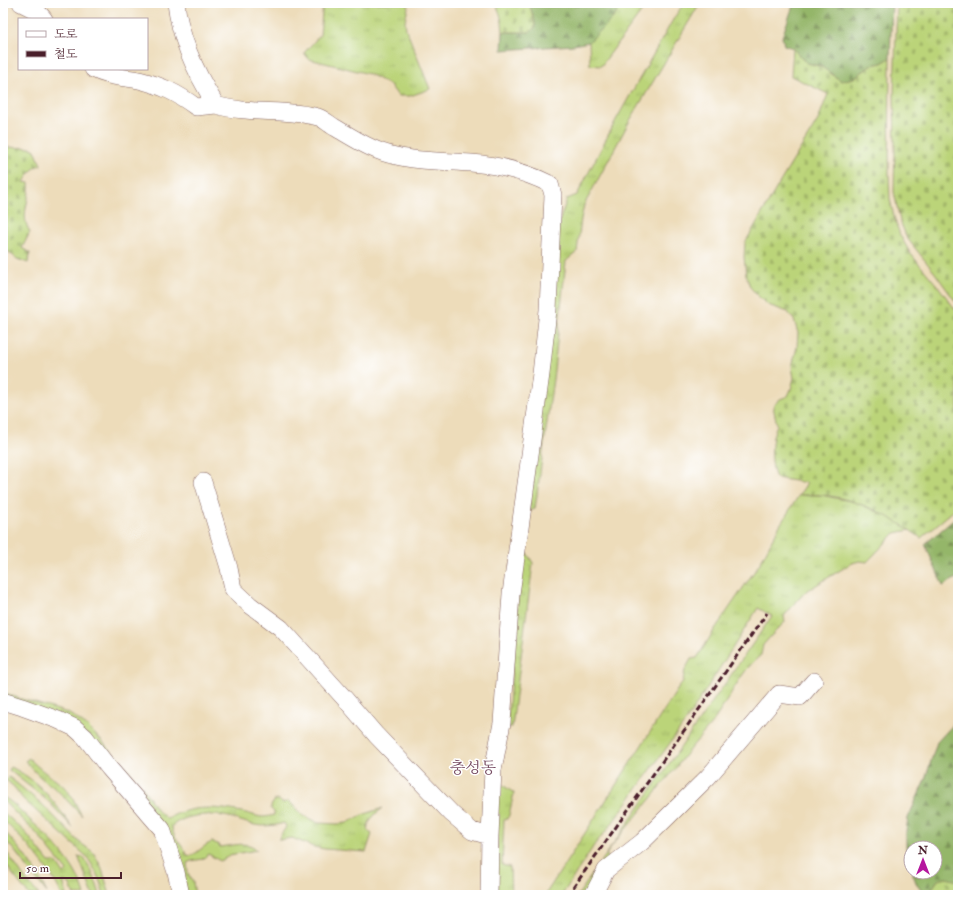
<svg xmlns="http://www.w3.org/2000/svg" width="961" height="898" viewBox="0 0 961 898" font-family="'IM FELL Double Pica','Noto Serif KR',serif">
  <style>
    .grass { fill: url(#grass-tufts); stroke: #827a52 }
    .forest { fill: url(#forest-firs); stroke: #6f6a4a }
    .cemetery { fill: url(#cemetery-stones); stroke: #827a52 }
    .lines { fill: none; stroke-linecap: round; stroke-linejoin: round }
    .minor-casing { stroke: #83615d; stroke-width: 18 }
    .minor { stroke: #fff; stroke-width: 17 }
    .rail { stroke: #4a1f2b; stroke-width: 3; stroke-dasharray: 6 3; stroke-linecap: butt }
    .labels { text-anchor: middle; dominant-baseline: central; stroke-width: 3; stroke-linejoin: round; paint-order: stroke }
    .quarter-label { font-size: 16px; fill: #784d64; stroke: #fff }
  </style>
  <defs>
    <pattern id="grass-tufts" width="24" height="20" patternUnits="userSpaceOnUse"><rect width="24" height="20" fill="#bbd479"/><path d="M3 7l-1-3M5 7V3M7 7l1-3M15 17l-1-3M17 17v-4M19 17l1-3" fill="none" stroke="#a2b669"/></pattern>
    <pattern id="forest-firs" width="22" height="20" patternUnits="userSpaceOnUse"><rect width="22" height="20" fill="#94b669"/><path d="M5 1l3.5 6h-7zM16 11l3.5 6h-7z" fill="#7b9357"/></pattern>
    <pattern id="cemetery-stones" width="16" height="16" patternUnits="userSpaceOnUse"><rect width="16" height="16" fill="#bbd479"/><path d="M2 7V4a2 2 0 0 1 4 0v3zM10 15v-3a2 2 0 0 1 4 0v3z" fill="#a2b669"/></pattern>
  </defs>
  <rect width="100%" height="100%" fill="#fff"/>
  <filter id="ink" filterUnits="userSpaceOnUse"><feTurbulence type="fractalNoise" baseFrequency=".025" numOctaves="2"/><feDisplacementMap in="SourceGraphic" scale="8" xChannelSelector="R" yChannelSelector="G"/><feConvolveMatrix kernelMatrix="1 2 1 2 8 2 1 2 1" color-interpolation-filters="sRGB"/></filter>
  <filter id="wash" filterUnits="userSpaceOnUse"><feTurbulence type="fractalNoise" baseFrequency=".012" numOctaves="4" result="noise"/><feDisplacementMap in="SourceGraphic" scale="16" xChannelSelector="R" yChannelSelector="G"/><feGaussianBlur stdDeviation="0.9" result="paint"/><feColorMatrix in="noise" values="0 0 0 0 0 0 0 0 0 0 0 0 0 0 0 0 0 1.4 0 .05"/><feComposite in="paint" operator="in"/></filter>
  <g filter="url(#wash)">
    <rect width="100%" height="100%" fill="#eddcba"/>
    <path class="grass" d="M 323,3 L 409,3 L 405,21 L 406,29 L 430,89 L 410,96 L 398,96 L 390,85 L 369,74 L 309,59 L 304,53 L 320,35 Z
      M 624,3 L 648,3 L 601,66 L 590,65 L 589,42 L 611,20 Z
      M 684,3 L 700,3 L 629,122 L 589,196 L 584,205 L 581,219 L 577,252 L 566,261 L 553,379 L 535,509 L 529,511 L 556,231 L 567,199 L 577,195 L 616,120 L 674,18 Z
      M 799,495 L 821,495 L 855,502 L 889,517 L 910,530 L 895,533 L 867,562 L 860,561 L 852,563 L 805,592 L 784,616 L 785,622 L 771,636 L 763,645 L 761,655 C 739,672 729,701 712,723 C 699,739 686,752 675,769 L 606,853 L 611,864 L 588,895 L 578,895 L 772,616 L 758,608 L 686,721 L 608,829 L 595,844 L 562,895 L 545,895 L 683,681 L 685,670 L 691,659 L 697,658 L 715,629 L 760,563 L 780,525 Z
      M 522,552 L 527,553 L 533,563 L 512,727 L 507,727 Z
      M 3,691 L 12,696 L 68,713 L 87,726 L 120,760 L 143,788 L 157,810 L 167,819 C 190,804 221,807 246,813 C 258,816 261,819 274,815 L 274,812 L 271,809 L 271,806 L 275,800 L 279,800 L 282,803 L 289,801 L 302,815 L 318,823 L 337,824 L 347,823 L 362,815 L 383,808 C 375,814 369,819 367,830 L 372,834 L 366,852 L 325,849 L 314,847 L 292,838 L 279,840 C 279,834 285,831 286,826 L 284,823 C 271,827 257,827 244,822 C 239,821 234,818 229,817 C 212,813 185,814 172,826 C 172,838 182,843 186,854 L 190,856 C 199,853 203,845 212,842 L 218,844 L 220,847 C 231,846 249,840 257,850 L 229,855 L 224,859 L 220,861 L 208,854 L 203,859 L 191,861 L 187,863 L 188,873 L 193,882 L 195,895 L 183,895 L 175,856 L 95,744 L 3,698 Z
      M 29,758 C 39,769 49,775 61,784 C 71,792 76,805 82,816 L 58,791 L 40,777 L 25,761 Z
      M 11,767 C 41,782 54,802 73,828 L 49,802 L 9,770 Z
      M 9,777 L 43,805 L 79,842 L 93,852 L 101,866 L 110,895 L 104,895 C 100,880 95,868 86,856 L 23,799 L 14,787 L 6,780 Z
      M 497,781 L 514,793 L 508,819 L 504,820 L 502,865 L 510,867 L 511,895 L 497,895 Z
      M 3,797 C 13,802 21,811 29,819 C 52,840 76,864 85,895 L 74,895 L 70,884 L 63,881 L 67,895 L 62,895 C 48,865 26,843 3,820 L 3,812 L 26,833 L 49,862 L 56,862 L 64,874 L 67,871 L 36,833 L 3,801 Z
      M 3,830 C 21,849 36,869 47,893 L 13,849 L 3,838 Z
      M 3,847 L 26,880 L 39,895 L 29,895 L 11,872 L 3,859 Z
      M 78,856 L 83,857 C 92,869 96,881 100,895 L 93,895 Z"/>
    <path class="forest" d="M 529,3 L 624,3 L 611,20 L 589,42 L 573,45 L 502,50 L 503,32 L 529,32 L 535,23 Z
      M 794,3 L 892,3 L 890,58 L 882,63 L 872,65 L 854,78 L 841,81 L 822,67 L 807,63 L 801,58 L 793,48 L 784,45 L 782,37 Z
      M 958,516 L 958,577 L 943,586 L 925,544 Z
      M 958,712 L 958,882 L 946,878 L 938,880 L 928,895 L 925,895 L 917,885 L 912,872 L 935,872 L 935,848 L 911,848 L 911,868 L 907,859 L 906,847 L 906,831 L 908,818 L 925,780 L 937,742 L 952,726 Z"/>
    <path class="cemetery" d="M 495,3 L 529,3 L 535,23 L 534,29 L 529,32 L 503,32 C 502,21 501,13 495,3 Z
      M 897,3 L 958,3 L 958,305 L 935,273 L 907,238 L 900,221 L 894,192 L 895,150 L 894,94 Z
      M 793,48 L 801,58 L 807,63 L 822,67 L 841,81 L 854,78 L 872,65 L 882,63 L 890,58 L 889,175 L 890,199 L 894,217 L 900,235 L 910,253 L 941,290 L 958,313 L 958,507 L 921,538 C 892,517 857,498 821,495 C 813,494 806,495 799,495 L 807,483 L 776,478 C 770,466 770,438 777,425 L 773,406 L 780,399 L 788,396 L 791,389 L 794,378 L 792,367 L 797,347 L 798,333 L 794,320 L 788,312 L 768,305 L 759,297 L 750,287 L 746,275 L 744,257 L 745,243 L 780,182 L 818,120 L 828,94 L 791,76 Z
      M 3,147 L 32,148 L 35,150 L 41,165 C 33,166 28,176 24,182 L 29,183 C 31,201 19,214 30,232 L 22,248 L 30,253 L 28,263 L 17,259 L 3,247 Z
      M 946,878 L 958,881 L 958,895 L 928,895 L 938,880 Z"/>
  </g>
  <g filter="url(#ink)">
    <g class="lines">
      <g class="minor-casing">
        <path id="minor" d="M 21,3 L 37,11 L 44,19
          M 176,3 C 180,39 197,75 216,105 C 249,115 285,108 318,117 C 324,119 330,125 336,128 C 355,139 374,152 396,156 C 421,162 446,161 471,163 C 498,165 526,172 550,184 L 553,195 L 548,310 L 541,374 L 511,594 L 502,723 L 493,770 L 490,836 L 489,895
          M 93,69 C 108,77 123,77 139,80 C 163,86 177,93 196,107 L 216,105
          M 203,482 L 229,568 L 233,589 L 250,605 L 281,628 L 346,700 L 376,735 L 452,814 L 472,831 L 490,836
          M 3,701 L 22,707 L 58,720 L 75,728 L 85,737 L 109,768 L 162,829 L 176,872 L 181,895
          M 593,895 L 606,870 L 642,842 L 708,777 L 779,694 L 800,697 L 814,681"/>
      </g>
      <use href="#minor" class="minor"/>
      <path class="rail" d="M 568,895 L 767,613"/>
    </g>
  </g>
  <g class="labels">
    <g class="quarter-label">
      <text x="473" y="768">충성동</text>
    </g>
  </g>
  <rect width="961" height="898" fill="none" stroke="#fff" stroke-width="16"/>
  <rect x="18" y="18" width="130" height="52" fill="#ffffff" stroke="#b7a5aa"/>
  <rect x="26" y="31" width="20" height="6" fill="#ffffff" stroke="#b7a5aa"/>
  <text x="54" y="38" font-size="12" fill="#4a1f2b">도로</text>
  <rect x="26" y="51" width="20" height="6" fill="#4a1f2b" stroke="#b7a5aa"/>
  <text x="54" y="58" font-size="12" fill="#4a1f2b">철도</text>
  <g transform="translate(923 860)"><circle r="19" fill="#ffffff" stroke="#b7a5aa"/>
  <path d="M0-3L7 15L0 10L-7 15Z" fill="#b5179e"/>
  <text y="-6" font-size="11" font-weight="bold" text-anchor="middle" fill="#4a1f2b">N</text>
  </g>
  <path d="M20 872v6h101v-6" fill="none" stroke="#4a1f2b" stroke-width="2"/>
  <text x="26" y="872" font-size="12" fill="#4a1f2b" stroke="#ffffff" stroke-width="3" paint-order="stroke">50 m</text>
</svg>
